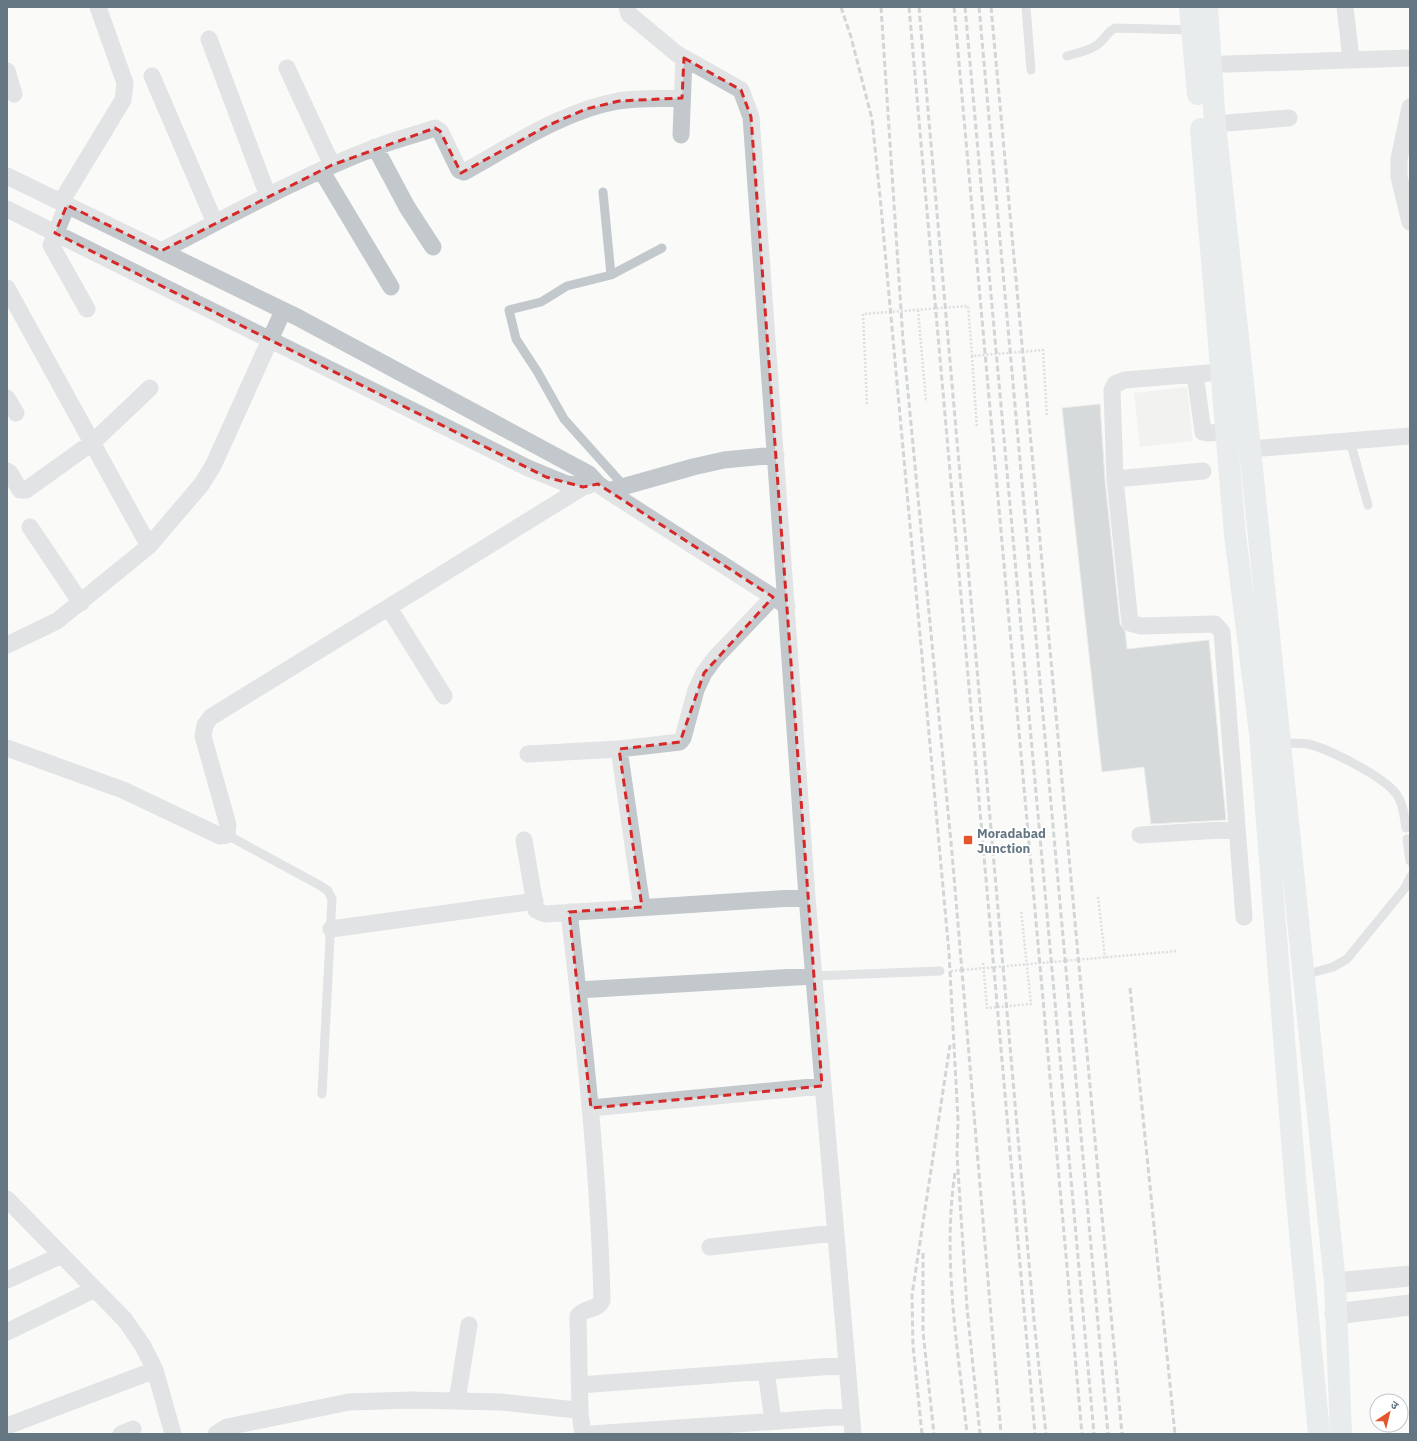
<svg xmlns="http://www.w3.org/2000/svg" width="1417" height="1441" viewBox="0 0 1417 1441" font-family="'IBM Plex Sans','Noto Sans Devanagari',sans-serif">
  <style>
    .built { fill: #e8e9e9 }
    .building { fill: #aab3b9; stroke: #dcdcda }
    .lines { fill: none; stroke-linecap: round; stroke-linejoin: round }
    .path { stroke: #bbbfc2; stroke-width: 2.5; stroke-dasharray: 2 2; stroke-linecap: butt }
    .service { stroke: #c3c8cc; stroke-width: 9 }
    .minor { stroke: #c3c8cc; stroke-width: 17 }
    .tertiary { stroke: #c3c8cc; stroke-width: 21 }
    .primary { stroke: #d6dbdf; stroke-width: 22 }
    .rail { stroke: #a2aab0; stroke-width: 3; stroke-dasharray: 6 3; stroke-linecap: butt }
    .marked { fill: none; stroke: #d62828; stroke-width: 3; stroke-dasharray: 8 5; stroke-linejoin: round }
    .poi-dot { fill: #e4572e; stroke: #fff; stroke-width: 1.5 }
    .labels { text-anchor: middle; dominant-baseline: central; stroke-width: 4; stroke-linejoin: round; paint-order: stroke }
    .poi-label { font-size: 13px; font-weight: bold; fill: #657683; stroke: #fff; text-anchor: start }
  </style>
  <rect width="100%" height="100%" fill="#fafaf8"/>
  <path class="built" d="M 1187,387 L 1193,441 L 1140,447 L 1134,393 Z"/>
  <path class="building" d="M 1100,404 L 1105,480 L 1120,624 L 1125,631 L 1127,649 L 1209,640 L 1226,820 L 1151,824 L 1144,767 L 1102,772 L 1062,408 Z"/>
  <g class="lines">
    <path class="path" d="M 918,310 L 926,402
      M 972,356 L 977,428
      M 867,404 L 863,314 L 968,306 L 972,356 L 1043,350 L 1047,417
      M 1098,897 L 1105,958
      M 983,963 L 987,1008 L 1031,1004 L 1021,910
      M 951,971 L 1177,951"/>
    <path class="service" d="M 1026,7 L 1031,70
      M 1067,56 C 1077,53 1089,51 1097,45 C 1104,40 1107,32 1115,28 L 1192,30
      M 603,192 L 611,275
      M 1350,441 L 1368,505
      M 624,486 L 564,419 L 537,371 L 516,339 L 509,310 L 541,302 L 567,286 L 611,275 L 662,248
      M 1280,743 C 1289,743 1299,743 1308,744 C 1329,749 1385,777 1397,795 C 1404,805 1404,817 1406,828
      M 227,835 L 321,886 L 328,891 L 332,899 L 322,1094
      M 1407,839 L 1410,861
      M 1304,975 L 1333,967 L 1347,959 L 1405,888 L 1410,877
      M 814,976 L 940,971"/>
    <path class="minor" d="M 627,7 L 629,14 L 677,54 L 741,90 L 751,117 L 807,897 L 853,1434
      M 1345,7 L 1351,59
      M 209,39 L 268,196
      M 1199,65 L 1410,58
      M 287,68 L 332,165
      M 7,71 L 14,94
      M 152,76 L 215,223
      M 1410,107 L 1399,159 L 1399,177 L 1410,222
      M 1215,124 L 1289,118
      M 681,135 L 684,58
      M 375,147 L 407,207 L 433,247
      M 321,170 L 391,287
      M 7,176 L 297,317 L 589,474 L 598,484 L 608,491 L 787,606
      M 61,202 L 123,100 L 125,83 L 98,7
      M 67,205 L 51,245 L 87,309
      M 7,209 L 528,468 L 567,484 L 588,486
      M 161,251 C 231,215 301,176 374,148 C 394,140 415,135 435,128 L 440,131 L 459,170 L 464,172 C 513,145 563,111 618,101 C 639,98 661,99 682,98
      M 7,288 L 149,546
      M 1195,374 L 1203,432 L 1208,433 L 1226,432
      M 7,398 L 16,413
      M 1250,449 L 1410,436
      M 7,471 L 10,473 L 20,490 L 26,490 L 93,442 L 150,388
      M 1203,471 L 1115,479 L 1112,390 L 1115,384 L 1125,380 L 1221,372
      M 1115,479 L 1130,623 L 1141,626 L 1215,624 L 1222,632 L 1244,917
      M 608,491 L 693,467 L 724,460 L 776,455
      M 30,527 L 81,603
      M 389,608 L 444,696
      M 7,645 L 57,621 L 149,546 L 201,485 L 213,466 L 283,311
      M 7,748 L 123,790 L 220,836 L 227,835 L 228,825 L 203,736 L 205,725 L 211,717 L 583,487
      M 619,749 L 642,907
      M 528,754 L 619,749 L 680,742 L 683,738 L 696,690 L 704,673 L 715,658 L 773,597
      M 1140,835 L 1237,829
      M 524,840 L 536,910 L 545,914 L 807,897
      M 569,912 C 584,1041 599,1170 602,1300 C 598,1311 584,1307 578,1316 L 580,1414
      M 331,929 L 535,901
      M 578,990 L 814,976
      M 591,1108 L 822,1086
      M 7,1199 L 125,1320 L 143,1346 L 155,1370 L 173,1434
      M 710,1247 L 835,1233
      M 7,1280 L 62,1255
      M 7,1332 L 95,1289
      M 766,1371 L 773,1421
      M 580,1385 L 847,1365
      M 457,1401 L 469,1325
      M 7,1426 L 155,1370
      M 121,1434 L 133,1429
      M 216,1434 L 227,1427 L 349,1402 L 410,1400 L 501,1402 L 576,1410 L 580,1414 L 583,1434
      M 592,1434 L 851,1416"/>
    <path class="tertiary" d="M 1335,1283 L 1410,1276
      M 1335,1314 L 1410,1305"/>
    <path class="primary" d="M 1190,7 L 1198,94
      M 1207,7 L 1215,124 L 1250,449 L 1335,1283 L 1341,1434
      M 1201,129 L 1235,535 L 1260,733 L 1296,1190 L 1319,1434"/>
    <path class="rail" d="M 841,7 L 851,37 L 872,119 L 880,196 L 949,953 L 958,1120 L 957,1155 L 967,1308 L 980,1434
      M 881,7 L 903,340 L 952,853 L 1001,1434
      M 909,7 L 1035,1434
      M 919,7 L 1034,1320 L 1046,1434
      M 954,7 L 1082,1434
      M 965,7 L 1094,1434
      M 979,7 L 1108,1434
      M 991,7 L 1122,1434
      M 1130,988 L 1175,1434
      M 955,1173 C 942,1259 958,1348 967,1434
      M 923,1253 L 923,1332 L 934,1434
      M 922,1434 L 913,1346 L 912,1295 L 950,1045"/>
  </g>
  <path d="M0 0H1417V1441H0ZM 684,58 L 741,90 L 751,117 L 822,1086 L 591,1108 L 569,912 L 642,907 L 619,749 L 680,742 L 704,673 L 773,597 L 598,484 L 583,487 L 546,477 L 55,233 L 67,205 L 161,251 L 332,165 L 435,128 L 440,131 L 461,173 L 549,125 L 586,109 L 619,101 L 682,98 Z" fill="#fafaf8" fill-opacity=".55" fill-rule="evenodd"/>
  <path class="marked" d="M 684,58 L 741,90 L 751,117 L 822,1086 L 591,1108 L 569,912 L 642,907 L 619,749 L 680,742 L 704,673 L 773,597 L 598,484 L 583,487 L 546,477 L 55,233 L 67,205 L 161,251 L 332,165 L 435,128 L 440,131 L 461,173 L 549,125 L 586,109 L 619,101 L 682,98 Z"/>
  <rect class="poi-dot" x="963" y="835" width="10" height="10" rx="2"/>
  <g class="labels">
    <g class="poi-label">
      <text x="977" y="833">Moradabad<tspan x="977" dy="15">Junction</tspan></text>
    </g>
  </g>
  <rect width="1417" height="1441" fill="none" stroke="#657683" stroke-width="16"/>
  <g transform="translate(1389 1413) rotate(35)"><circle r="19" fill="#ffffff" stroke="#c1c8cd"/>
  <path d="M0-3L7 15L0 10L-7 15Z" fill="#e4572e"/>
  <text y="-6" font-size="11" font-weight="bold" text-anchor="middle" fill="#657683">उ</text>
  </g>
</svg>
